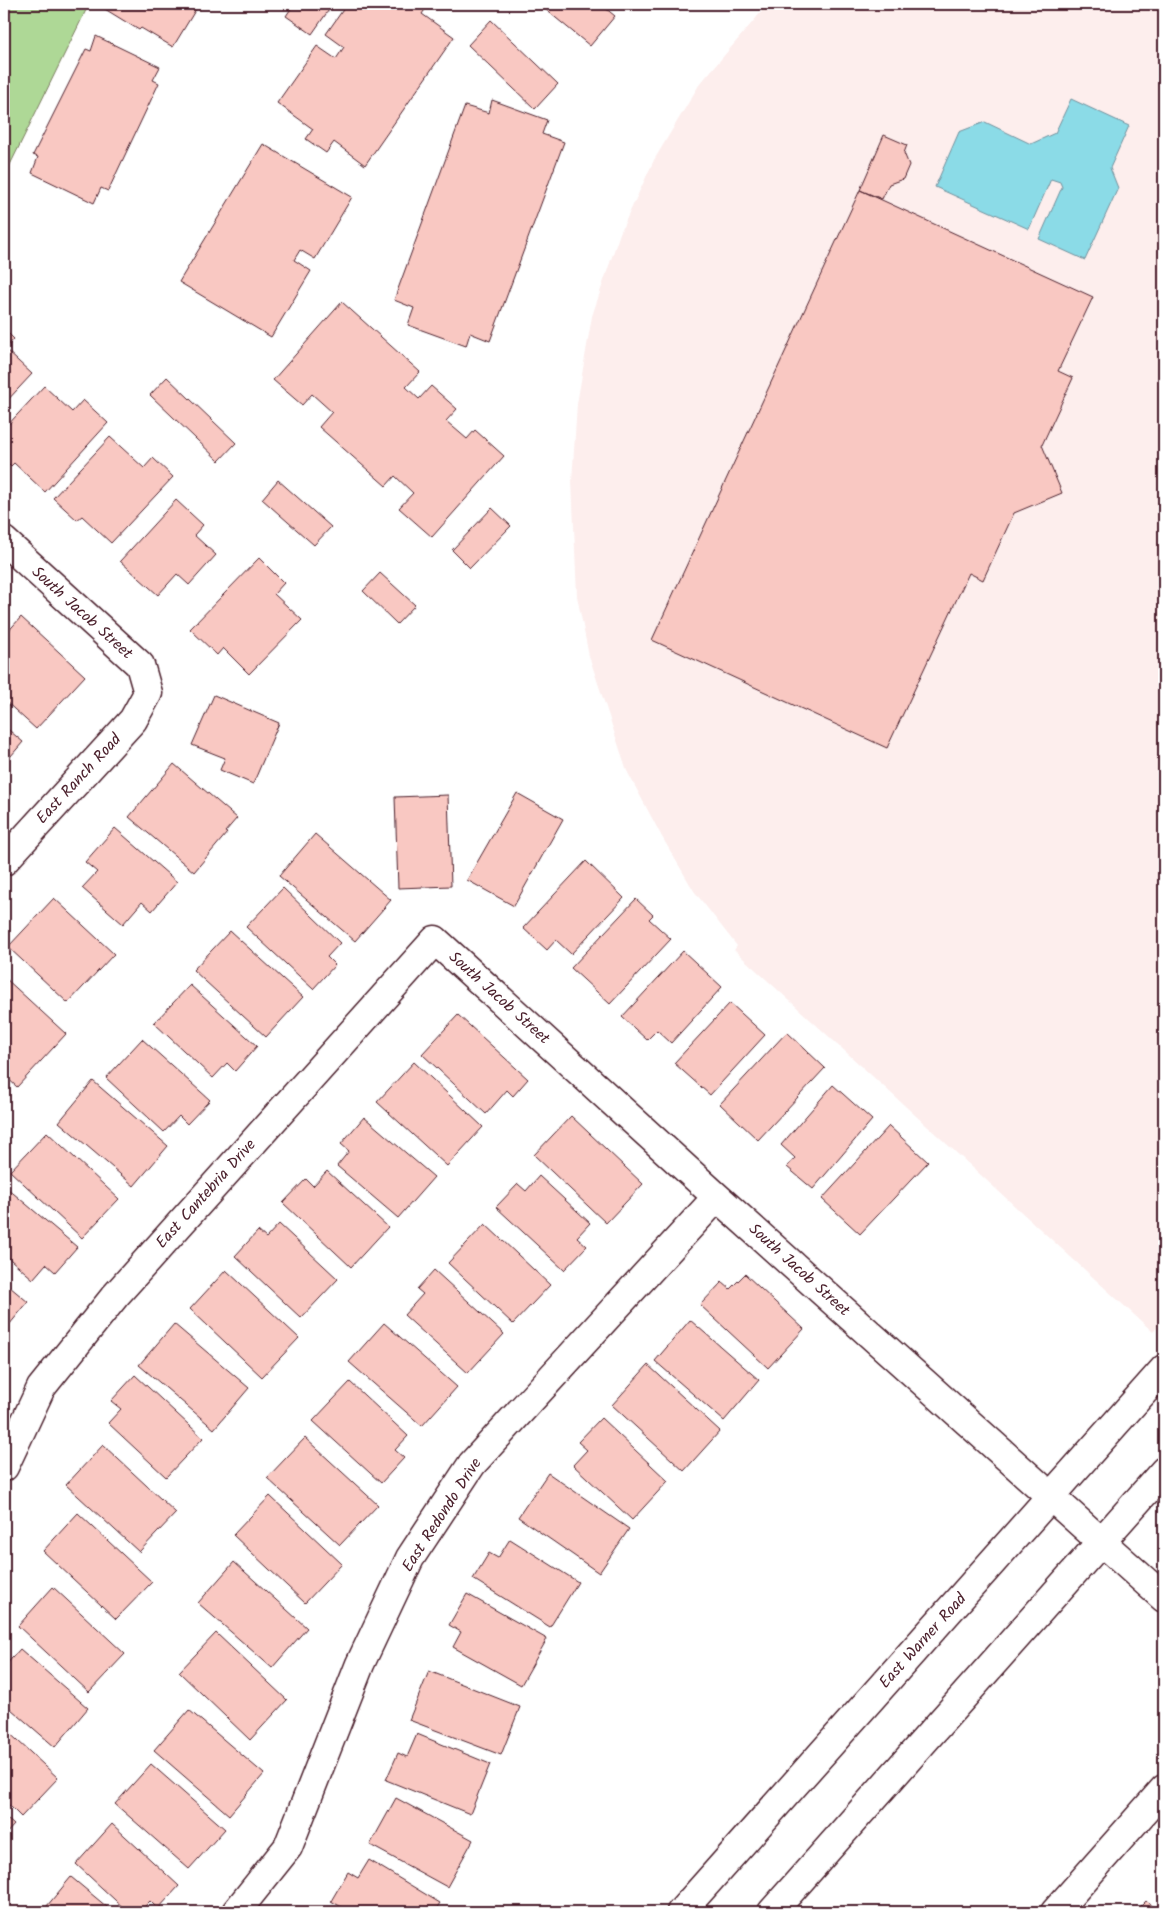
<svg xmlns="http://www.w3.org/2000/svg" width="1168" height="1916" viewBox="0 0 1168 1916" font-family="Kalam,sans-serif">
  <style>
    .built { fill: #fdeeed }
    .green { fill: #aed896; stroke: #7c7c60 }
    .water { fill: #8bdbe7; stroke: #71909c }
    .building { fill: #f9c8c2; stroke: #4a1f2b }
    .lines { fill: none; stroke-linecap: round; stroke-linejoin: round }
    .street-casing { stroke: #4a1f2b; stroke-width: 31 }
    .secondary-casing { stroke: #4a1f2b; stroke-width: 31 }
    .street { stroke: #fff; stroke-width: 28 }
    .secondary { stroke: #fff; stroke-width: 28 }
    .labels { text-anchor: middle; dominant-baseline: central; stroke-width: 5; stroke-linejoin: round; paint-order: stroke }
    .street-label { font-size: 16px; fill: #4a1f2b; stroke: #fff }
  </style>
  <rect width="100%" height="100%" fill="#fff"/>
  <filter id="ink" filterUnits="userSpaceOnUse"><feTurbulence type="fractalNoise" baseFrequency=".02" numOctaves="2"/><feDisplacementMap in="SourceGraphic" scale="10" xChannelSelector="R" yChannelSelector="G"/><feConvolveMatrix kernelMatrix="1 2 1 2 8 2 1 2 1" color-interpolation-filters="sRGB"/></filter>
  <g filter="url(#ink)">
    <path class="built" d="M 768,4 L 1164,4 L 1164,1320 L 1153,1332 L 734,950 L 737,946 L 694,891 L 662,837 L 627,771 L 589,656 L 577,596 L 572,481 L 577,404 L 592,316 L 620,233 L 654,160 L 699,85 Z"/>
    <path class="green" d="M 4,4 L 89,4 L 4,177 Z"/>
    <path class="water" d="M 1071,99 L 1129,126 L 1110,168 L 1118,188 L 1085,260 L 1039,239 L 1062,187 L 1060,182 L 1051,179 L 1029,229 L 935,187 L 959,132 L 985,122 L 1031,144 L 1055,133 Z"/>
    <path class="building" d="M 101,4 L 199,4 L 173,47 L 141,28 L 139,30 L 100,6 Z
      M 294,4 L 333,4 L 312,34 L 286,16 Z
      M 347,4 L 426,4 L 428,5 L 422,14 L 454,37 L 365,165 L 334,142 L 326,153 L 306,139 L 313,129 L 277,103 L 317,46 L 336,59 L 344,47 L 326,34 Z
      M 539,4 L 607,4 L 604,7 L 615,16 L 590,46 Z
      M 491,20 L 558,84 L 535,109 L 468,45 Z
      M 96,36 L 160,67 L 153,80 L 159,83 L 108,191 L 101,188 L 94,203 L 32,173 L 38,157 L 33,155 L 86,49 L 91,51 Z
      M 492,100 L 547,120 L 542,134 L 564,142 L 490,341 L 470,333 L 466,346 L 408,325 L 414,308 L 394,300 L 465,106 L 489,113 Z
      M 884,135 L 907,145 L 904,153 L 909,165 L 903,179 L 889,184 L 882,199 L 860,190 Z
      M 263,144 L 352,197 L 315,259 L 300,250 L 294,260 L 311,271 L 271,337 L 179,282 Z
      M 860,190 L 1093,297 L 1058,371 L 1073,378 L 1042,445 L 1062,493 L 1014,513 L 983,580 L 969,573 L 887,748 L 652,640 Z
      M 342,302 L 420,372 L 406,387 L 419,399 L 431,386 L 457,409 L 446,421 L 467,439 L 475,430 L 504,456 L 432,537 L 399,508 L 413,493 L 395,476 L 386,486 L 319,427 L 332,412 L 312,394 L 302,405 L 273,380 Z
      M 4,329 L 14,339 L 5,349 L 32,374 L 4,404 Z
      M 167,377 L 236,443 L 219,461 L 150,395 Z
      M 44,386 L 72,412 L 83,400 L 108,423 L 45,492 L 14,463 L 11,466 L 4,459 L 4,429 Z
      M 110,437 L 144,468 L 153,458 L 173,477 L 111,543 L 82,516 L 77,520 L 53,498 Z
      M 278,480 L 331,527 L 314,545 L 262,499 Z
      M 176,500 L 203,525 L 194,535 L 216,555 L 189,585 L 177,574 L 158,595 L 120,561 Z
      M 492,508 L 511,526 L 470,568 L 452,550 Z
      M 259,558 L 284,583 L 274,594 L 302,620 L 249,674 L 223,648 L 217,655 L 190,629 Z
      M 380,573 L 415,605 L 397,624 L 363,591 Z
      M 21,617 L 85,676 L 36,729 L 4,700 L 4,636 Z
      M 214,695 L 279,723 L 253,784 L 220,770 L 225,758 L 192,745 Z
      M 4,726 L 23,742 L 4,764 Z
      M 174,764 L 237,818 L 225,832 L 227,833 L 194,872 L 129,817 Z
      M 517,793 L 563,819 L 514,906 L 467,880 Z
      M 448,795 L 451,886 L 398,888 L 395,797 Z
      M 115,828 L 177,882 L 152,911 L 142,902 L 123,924 L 82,888 L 97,872 L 85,862 Z
      M 315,834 L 391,900 L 355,941 L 279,876 Z
      M 586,861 L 624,898 L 571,954 L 556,940 L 547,950 L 523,928 Z
      M 283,888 L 340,943 L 327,957 L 335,965 L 313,989 L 246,927 Z
      M 54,898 L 114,954 L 68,1003 L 8,947 Z
      M 636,899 L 653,915 L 649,919 L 671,939 L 610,1004 L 571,968 Z
      M 230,931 L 303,997 L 266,1037 L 193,970 Z
      M 683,951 L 722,987 L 671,1043 L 657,1030 L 647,1040 L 622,1017 Z
      M 4,977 L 66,1034 L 17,1087 L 4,1075 Z
      M 190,985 L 257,1046 L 235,1071 L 227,1063 L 213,1078 L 154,1023 Z
      M 730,1003 L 765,1035 L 710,1095 L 674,1063 Z
      M 458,1015 L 528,1079 L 513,1096 L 507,1090 L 486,1114 L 422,1054 Z
      M 787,1032 L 825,1068 L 758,1140 L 720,1104 Z
      M 142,1039 L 210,1100 L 187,1124 L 179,1116 L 164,1132 L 106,1078 Z
      M 414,1062 L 483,1127 L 447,1166 L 377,1102 Z
      M 93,1081 L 168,1146 L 134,1186 L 59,1122 Z
      M 833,1085 L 872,1120 L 813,1189 L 787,1167 L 795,1158 L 781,1145 Z
      M 571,1116 L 643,1184 L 606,1223 L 534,1155 Z
      M 364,1117 L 434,1177 L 398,1218 L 337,1166 L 349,1151 L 341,1144 Z
      M 889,1126 L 928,1162 L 860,1234 L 822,1199 Z
      M 47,1132 L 119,1199 L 82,1238 L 10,1171 Z
      M 327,1171 L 388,1227 L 351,1267 L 283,1203 L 306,1179 L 313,1186 Z
      M 539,1176 L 590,1223 L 577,1237 L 587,1246 L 564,1270 L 496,1207 L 518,1184 L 526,1191 Z
      M 7,1188 L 77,1247 L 55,1272 L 46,1264 L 33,1279 L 4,1254 L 4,1192 Z
      M 279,1224 L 338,1279 L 301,1318 L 235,1256 L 258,1231 L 266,1238 Z
      M 485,1224 L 550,1285 L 513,1324 L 448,1263 Z
      M 226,1270 L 299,1338 L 262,1377 L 190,1309 Z
      M 434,1270 L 504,1334 L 468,1373 L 404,1315 L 423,1294 L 417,1289 Z
      M 745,1274 L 804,1329 L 768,1368 L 700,1305 L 722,1282 L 730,1289 Z
      M 4,1282 L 28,1302 L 9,1325 L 4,1321 Z
      M 690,1320 L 759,1380 L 724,1421 L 655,1361 Z
      M 384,1323 L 457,1387 L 422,1426 L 349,1362 Z
      M 174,1324 L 249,1388 L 214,1429 L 139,1365 Z
      M 648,1365 L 720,1431 L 684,1471 L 612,1405 Z
      M 135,1375 L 203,1438 L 166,1477 L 108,1423 L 121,1409 L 111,1401 Z
      M 350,1382 L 408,1436 L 395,1450 L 404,1458 L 381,1483 L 313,1421 Z
      M 601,1418 L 668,1481 L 632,1520 L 573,1465 L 587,1450 L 578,1442 Z
      M 305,1438 L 378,1505 L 340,1545 L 267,1478 Z
      M 103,1445 L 176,1513 L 139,1552 L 66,1485 Z
      M 548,1473 L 629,1529 L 599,1573 L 518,1517 Z
      M 270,1496 L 342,1564 L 305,1603 L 233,1535 Z
      M 78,1513 L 152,1582 L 116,1619 L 43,1551 Z
      M 510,1539 L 578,1582 L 550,1627 L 473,1579 L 489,1553 L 498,1558 Z
      M 234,1562 L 307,1628 L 272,1668 L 198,1603 Z
      M 53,1587 L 125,1654 L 89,1692 L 18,1626 Z
      M 467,1594 L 547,1639 L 521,1685 L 453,1647 L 461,1632 L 449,1625 Z
      M 216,1633 L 287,1700 L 250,1740 L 179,1672 Z
      M 20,1649 L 88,1708 L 55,1747 L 4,1703 L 4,1684 L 7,1681 L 4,1678 L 4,1667 Z
      M 429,1671 L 520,1707 L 501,1755 L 409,1720 Z
      M 189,1710 L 264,1774 L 229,1815 L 154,1750 Z
      M 4,1728 L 58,1778 L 21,1817 L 4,1800 Z
      M 417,1734 L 490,1764 L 470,1814 L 386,1780 L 398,1753 L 407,1757 Z
      M 151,1764 L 225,1829 L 189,1869 L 115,1804 Z
      M 396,1798 L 473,1840 L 447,1887 L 370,1845 Z
      M 4,1816 L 14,1825 L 4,1836 Z
      M 112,1824 L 179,1886 L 158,1909 L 150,1901 L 139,1912 L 128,1912 L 76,1864 Z
      M 369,1860 L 440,1903 L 434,1912 L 350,1912 L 331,1901 L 348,1872 L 358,1878 Z
      M 71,1877 L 113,1912 L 42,1912 Z
      M 1146,1901 L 1158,1912 L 1135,1912 Z"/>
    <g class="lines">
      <g class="street-casing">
        <path id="street" d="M 4,541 L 140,665 L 148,693 L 133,720 L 4,861
          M 4,1467 L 41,1388 L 115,1296 L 435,940 L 717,1197 L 1164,1598
          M 236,1912 L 288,1847 L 360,1664 L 410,1558 L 472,1464 L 717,1197
          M 1055,1912 L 1164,1789"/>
      </g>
      <g class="secondary-casing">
        <path id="secondary" d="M 681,1912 L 1164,1369
          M 772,1912 L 1164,1471"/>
      </g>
      <use href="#street" class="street"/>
      <use href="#secondary" class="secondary"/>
    </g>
  </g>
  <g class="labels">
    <g class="street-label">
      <text transform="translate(82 613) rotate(42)">South Jacob Street</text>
      <text transform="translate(79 779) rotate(-47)">East Ranch Road</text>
      <text transform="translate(499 998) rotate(42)">South Jacob Street</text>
      <text transform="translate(206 1194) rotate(-48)">East Cantebria Drive</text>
      <text transform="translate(799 1270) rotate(42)">South Jacob Street</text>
      <text transform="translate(442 1515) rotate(-57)">East Redondo Drive</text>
      <text transform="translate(923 1641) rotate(-48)">East Warner Road</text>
    </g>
  </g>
  <rect width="1168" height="1916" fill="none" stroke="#fff" stroke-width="20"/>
  <rect x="10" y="10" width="1148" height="1896" fill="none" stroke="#4a1f2b" stroke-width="2" filter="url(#ink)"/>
</svg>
